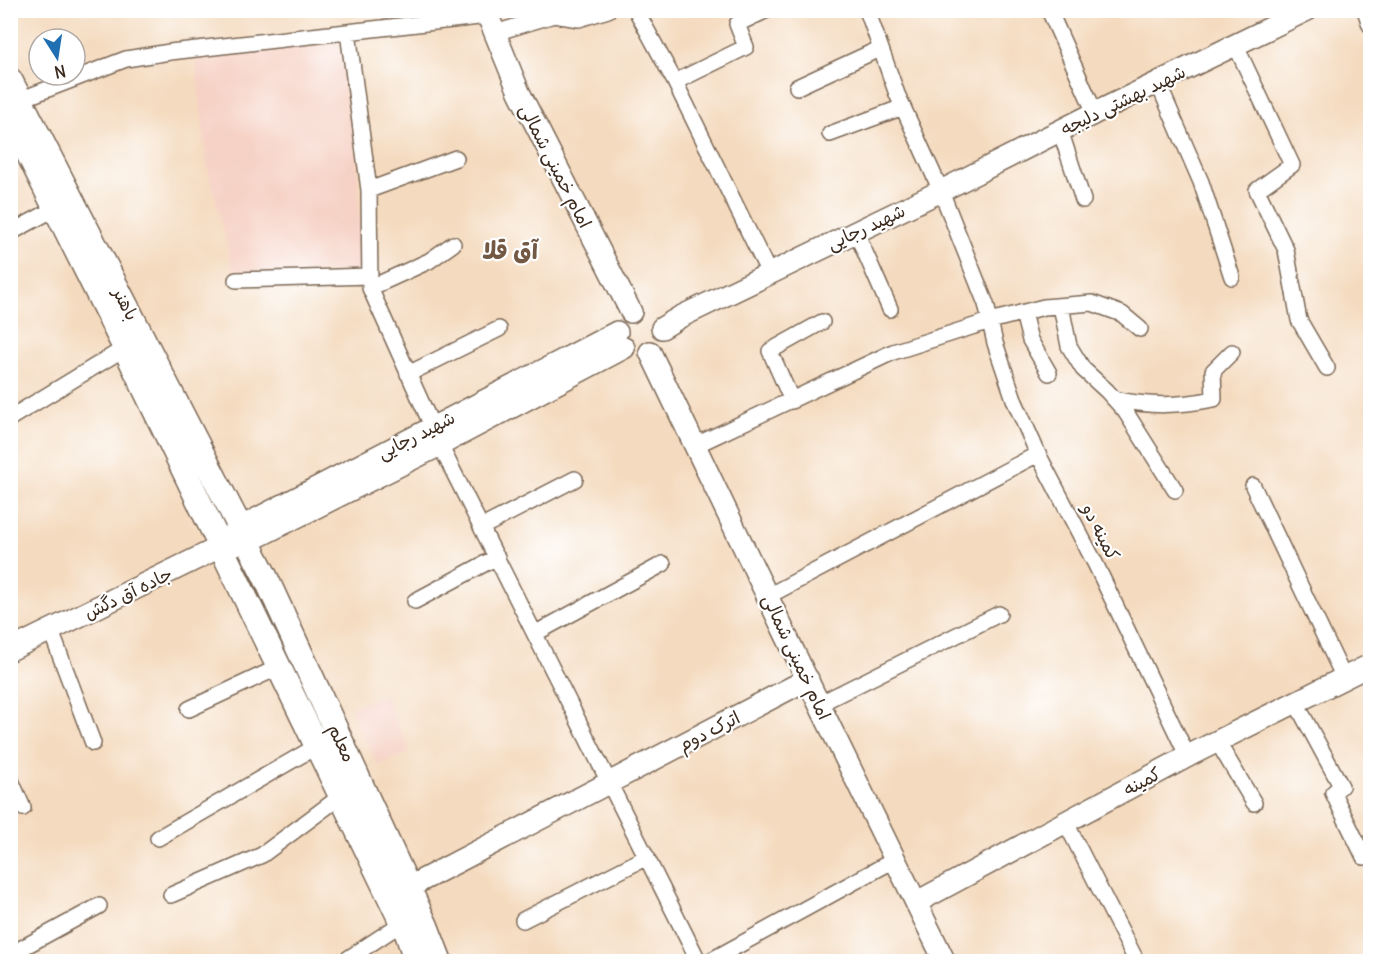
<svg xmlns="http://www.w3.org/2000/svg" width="1381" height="972" viewBox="0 0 1381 972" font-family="Delius,'Playpen Sans Arabic',sans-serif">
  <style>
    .built { fill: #f6d1c5 }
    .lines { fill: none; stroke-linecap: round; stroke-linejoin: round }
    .street-casing { stroke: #7c6856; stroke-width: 18 }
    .secondary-casing { stroke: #7c6856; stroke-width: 24 }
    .primary-casing { stroke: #7c6856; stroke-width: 27 }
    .street { stroke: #fff; stroke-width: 15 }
    .secondary { stroke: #fff; stroke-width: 21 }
    .primary { stroke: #fff; stroke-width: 24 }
    .labels { text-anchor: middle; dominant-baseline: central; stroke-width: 4.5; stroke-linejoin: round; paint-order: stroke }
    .street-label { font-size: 18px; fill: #3b2a1e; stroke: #fff }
    .district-label { font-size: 24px; font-weight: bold; fill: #735944; stroke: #fff }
  </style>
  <rect width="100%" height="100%" fill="#fff"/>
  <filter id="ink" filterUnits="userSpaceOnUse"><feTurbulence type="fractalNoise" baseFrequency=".0167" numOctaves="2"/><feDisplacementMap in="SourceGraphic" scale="12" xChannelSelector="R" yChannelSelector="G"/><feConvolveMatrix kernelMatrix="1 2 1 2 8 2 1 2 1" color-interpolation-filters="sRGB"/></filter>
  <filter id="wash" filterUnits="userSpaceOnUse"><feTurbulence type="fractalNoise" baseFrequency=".008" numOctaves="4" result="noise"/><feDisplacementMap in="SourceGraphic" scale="24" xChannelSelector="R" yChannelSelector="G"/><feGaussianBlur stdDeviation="1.35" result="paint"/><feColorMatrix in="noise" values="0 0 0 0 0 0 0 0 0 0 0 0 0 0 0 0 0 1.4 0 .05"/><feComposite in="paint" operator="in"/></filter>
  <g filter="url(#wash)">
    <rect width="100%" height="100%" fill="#f4dabe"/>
    <path class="built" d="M 344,39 L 356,148 L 363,271 L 234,275 L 207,164 L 195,56 Z
      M 385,694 L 410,752 L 378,766 L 350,708 Z"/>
  </g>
  <g filter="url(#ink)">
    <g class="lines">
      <g class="street-casing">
        <path id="street" d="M 636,10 L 675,82 L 769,273
          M 867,10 L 897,94 L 941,191 L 986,304 L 995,343 L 1015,402 L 1038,454 L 1096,565 L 1188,757
          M 1049,10 L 1095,113
          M 1365,10 L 1370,25
          M 348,32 L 369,190 L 370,288 L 432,426
          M 495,33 L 554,15 L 579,19 L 608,10
          M 1236,46 L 1292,165 L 1257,190 L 1286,250 L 1299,320 L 1327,368
          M 675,82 L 746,47 L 737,24 L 767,10
          M 1158,83 L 1201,182 L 1232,277
          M 797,87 L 879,49
          M 22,99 L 126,59 L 170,52 L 488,16
          M 1060,130 L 1083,200
          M 830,134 L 903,107
          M 369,190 L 456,158
          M 856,232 L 890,309
          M 10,233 L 56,208
          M 236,280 L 369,276
          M 370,288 L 429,261 L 453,244
          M 1061,306 L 1069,346 L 1083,369 L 1107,391 L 1125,411 L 1175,490
          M 1023,313 L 1030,340 L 1049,373
          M 408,374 L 499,329
          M 1114,399 C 1151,407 1178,406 1214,399 L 1213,371 L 1232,352
          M 792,401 L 770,351 L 822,322
          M 10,418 L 125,348
          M 440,445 L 699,962
          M 696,445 L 893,352 L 990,321 L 1044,307 L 1092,303 L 1122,314 L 1140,329
          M 1253,486 L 1344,678
          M 482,527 L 575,479
          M 768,596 L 1038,454
          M 415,601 L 497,557
          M 51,631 L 93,743
          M 536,633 L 663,564
          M 1296,703 L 1341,786 L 1333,793 L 1364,857
          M 819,704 L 999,614
          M 189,709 L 279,667
          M 1217,741 L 1254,803
          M 10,778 L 23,808
          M 1066,823 L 1137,962
          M 158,838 L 317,746
          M 171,895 L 262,855 L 341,796
          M 523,920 L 647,857
          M 11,954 L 99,906
          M 343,962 L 402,923
          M 708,962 L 896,859"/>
      </g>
      <g class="secondary-casing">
        <path id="secondary" d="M 488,16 L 519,92 L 631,312
          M 662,328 L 680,317 L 941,191 L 1095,113 L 1307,10
          M 650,352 L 819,704 L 945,962
          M 229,538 L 239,528 L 617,332
          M 10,650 L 220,547 L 247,542 L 440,445 L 624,348
          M 409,887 L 808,679
          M 917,902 L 1194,753 L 1370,665"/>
      </g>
      <g class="primary-casing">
        <path id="primary" d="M 10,80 L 265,576 L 426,926 L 440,962
          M 10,117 L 125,348 L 407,933 L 417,962"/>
      </g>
      <use href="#street" class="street"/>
      <use href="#secondary" class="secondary"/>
      <use href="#primary" class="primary"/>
    </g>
  </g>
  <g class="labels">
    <g class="street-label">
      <text transform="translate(1123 100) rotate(-26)">شهید بهشتی دلیجه</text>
      <text transform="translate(556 166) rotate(63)">امام خمینی شمالی</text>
      <text transform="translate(866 227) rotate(-25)">شهید رجایی</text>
      <text transform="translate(126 304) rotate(63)">باهنر</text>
      <text transform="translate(416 435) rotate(-27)">شهید رجایی</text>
      <text transform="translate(1101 532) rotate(63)">کمینه دو</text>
      <text transform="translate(128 593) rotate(-26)">جاده آق دگش</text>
      <text transform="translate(797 657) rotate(65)">امام خمینی شمالی</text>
      <text transform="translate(709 731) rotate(-27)">اترک دوم</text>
      <text transform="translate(342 743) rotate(65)">معلم</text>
      <text transform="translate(1142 781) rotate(-28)">کمینه</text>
    </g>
    <g class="district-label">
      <text x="510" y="250">آق قلا</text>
    </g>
  </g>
  <rect width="1381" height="972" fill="none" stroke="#fff" stroke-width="36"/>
  <g transform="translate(57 57) rotate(168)"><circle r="28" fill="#ffffff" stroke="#b1aaa5" stroke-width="1.5"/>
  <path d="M0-4.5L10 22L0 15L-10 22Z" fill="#1f6fb2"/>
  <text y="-9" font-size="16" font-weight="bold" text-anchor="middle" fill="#3b2a1e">N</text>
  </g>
</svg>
